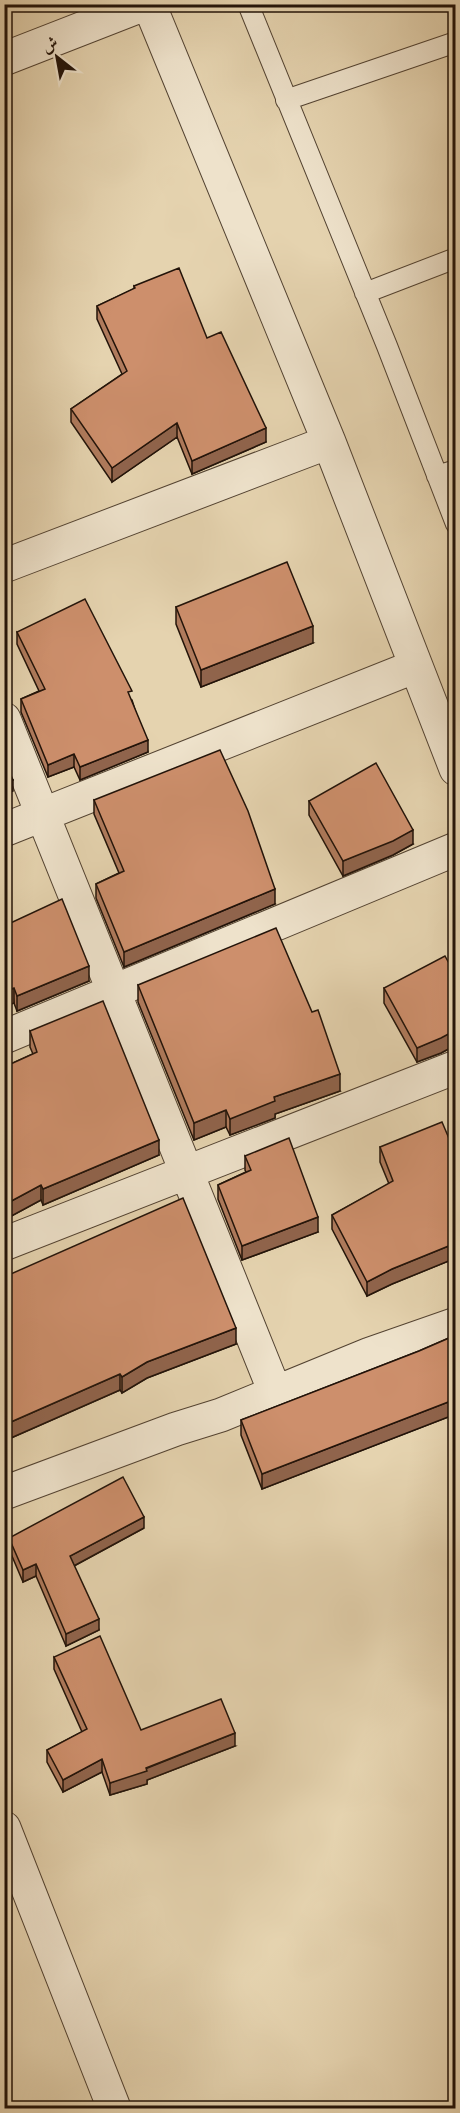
<svg xmlns="http://www.w3.org/2000/svg" width="460" height="2113" viewBox="0 0 460 2113" font-family="'IM FELL French Canon',Amiri,serif">
  <style>
    .lines { fill: none; stroke-linecap: round; stroke-linejoin: round }
    .service-casing { stroke: #534332; stroke-width: 22 }
    .minor-casing { stroke: #534332; stroke-width: 35 }
    .tertiary-casing { stroke: #534332; stroke-width: 35 }
    .service { stroke: #eee2cb; stroke-width: 20 }
    .minor { stroke: #eee2cb; stroke-width: 33 }
    .tertiary { stroke: #eee2cb; stroke-width: 33 }
    .wall { fill: #b07b5d; stroke: #221309; stroke-width: 1.5 }
    .shaded-wall { fill: #90644c; stroke: #221309; stroke-width: 1.5 }
    .building { fill: #cd8f6c; stroke: #221309; stroke-width: 1.5 }
  </style>
  <rect width="100%" height="100%" fill="#e5d3af"/>
  <filter id="stains"><feTurbulence type="fractalNoise" baseFrequency=".00333" numOctaves="4"/><feColorMatrix values="0 0 0 0 .2 0 0 0 0 .09 0 0 0 0 .02 0 0 0 .5 -.17"/></filter>
  <radialGradient id="worn" r=".72"><stop offset=".6" stop-color="#630" stop-opacity="0"/><stop offset="1" stop-color="#630" stop-opacity=".3"/></radialGradient>
  <g class="lines">
    <g class="service-casing">
      <path id="service" d="M 248,4 L 387,346 L 456,524
        M 286,100 L 456,42
        M 365,293 L 456,258
        M 437,476 L 456,470"/>
    </g>
    <g class="minor-casing">
      <path id="minor" d="M 149,4 L 329,442 L 456,769
        M 4,59 L 145,4
        M 4,566 L 329,442
        M 4,719 L 275,1392
        M 4,830 L 416,666
        M 4,1037 L 456,849
        M 4,1244 L 456,1067
        M 4,1493 L 176,1429 L 221,1415 L 370,1354 L 456,1324"/>
    </g>
    <g class="tertiary-casing">
      <path id="tertiary" d="M 4,1828 L 114,2108"/>
    </g>
    <use href="#service" class="service"/>
    <use href="#minor" class="minor"/>
    <use href="#tertiary" class="tertiary"/>
  </g>
  <path class="wall" d="M 134,286 L 207,338 L 266,442 L 192,474 L 177,437 L 112,482 L 71,422 L 71,409 L 122,374 L 97,319 L 97,306 L 134,289 Z
    M 176,607 L 313,643 L 201,687 L 176,624 Z
    M 17,632 L 132,700 L 148,752 L 80,780 L 74,767 L 48,777 L 21,712 L 21,699 L 39,691 L 17,644 Z
    M 94,800 L 275,904 L 124,967 L 96,898 L 96,884 L 119,873 L 94,814 Z
    M 309,801 L 413,844 L 393,855 L 343,876 L 309,815 Z
    M 4,926 L 89,981 L 17,1011 L 14,1003 Z
    M 456,976 L 456,1045 L 441,1053 L 417,1062 L 384,1003 L 384,988 Z
    M 138,985 L 340,1091 L 275,1114 L 275,1118 L 230,1135 L 226,1127 L 194,1140 L 138,1002 Z
    M 30,1031 L 159,1155 L 43,1205 L 41,1200 L 4,1220 L 4,1067 L 33,1054 L 30,1047 Z
    M 380,1147 L 456,1155 L 456,1258 L 392,1284 L 367,1296 L 332,1229 L 332,1215 L 389,1184 L 380,1162 Z
    M 245,1156 L 318,1232 L 242,1260 L 218,1199 L 218,1185 L 246,1172 L 245,1170 Z
    M 4,1277 L 236,1344 L 147,1378 L 122,1393 L 120,1390 L 4,1441 Z
    M 456,1335 L 456,1414 L 262,1489 L 241,1435 L 241,1420 L 419,1351 Z
    M 144,1528 L 74,1566 L 99,1630 L 66,1646 L 36,1576 L 23,1582 L 9,1549 L 9,1538 Z
    M 54,1657 L 141,1730 L 235,1746 L 147,1780 L 147,1784 L 110,1795 L 102,1772 L 63,1792 L 47,1762 L 47,1750 L 82,1732 L 54,1669 Z"/>
  <path class="shaded-wall" d="M 4,4 L 10,4 L 10,11 L 4,14 Z
    M 177,423 L 177,437 L 112,482 L 112,468 Z
    M 266,428 L 266,442 L 192,474 L 192,461 Z
    M 313,626 L 313,643 L 201,687 L 201,670 Z
    M 148,740 L 148,752 L 80,780 L 80,767 Z
    M 74,754 L 74,767 L 48,777 L 48,765 Z
    M 13,780 L 13,791 L 4,795 L 4,784 Z
    M 413,830 L 413,844 L 393,855 L 343,876 L 343,861 Z
    M 275,889 L 275,904 L 124,967 L 124,952 Z
    M 89,966 L 89,981 L 17,1011 L 17,996 Z
    M 14,988 L 14,1003 L 4,1007 L 4,992 Z
    M 456,1030 L 456,1045 L 441,1053 L 417,1062 L 417,1048 Z
    M 340,1074 L 340,1091 L 275,1114 L 275,1118 L 230,1135 L 230,1119 L 274,1097 Z
    M 226,1110 L 226,1127 L 194,1140 L 194,1123 Z
    M 159,1140 L 159,1155 L 43,1205 L 43,1189 Z
    M 41,1185 L 41,1200 L 4,1220 L 4,1205 Z
    M 318,1217 L 318,1232 L 242,1260 L 242,1246 Z
    M 456,1243 L 456,1258 L 392,1284 L 367,1296 L 367,1282 L 392,1269 Z
    M 236,1328 L 236,1344 L 147,1378 L 122,1393 L 122,1377 L 147,1362 Z
    M 120,1374 L 120,1390 L 4,1441 L 4,1425 Z
    M 456,1399 L 456,1414 L 262,1489 L 262,1474 Z
    M 144,1517 L 144,1528 L 70,1568 L 70,1556 Z
    M 36,1564 L 36,1576 L 23,1582 L 23,1570 Z
    M 99,1619 L 99,1630 L 66,1646 L 66,1634 Z
    M 235,1733 L 235,1746 L 147,1780 L 147,1784 L 110,1795 L 110,1783 Z
    M 102,1759 L 102,1772 L 63,1792 L 63,1780 Z"/>
  <path class="building" d="M 179,268 L 207,338 L 221,332 L 266,428 L 192,461 L 177,423 L 112,468 L 71,409 L 127,371 L 97,306 L 135,288 L 134,286 Z
    M 287,562 L 313,626 L 201,670 L 176,607 Z
    M 85,599 L 132,691 L 128,692 L 148,740 L 80,767 L 74,754 L 48,765 L 21,699 L 45,689 L 17,632 Z
    M 220,750 L 248,811 L 275,889 L 124,952 L 96,884 L 124,871 L 94,800 Z
    M 4,759 L 13,780 L 4,784 Z
    M 376,763 L 413,830 L 393,841 L 343,861 L 309,801 Z
    M 62,899 L 89,966 L 17,996 L 14,988 L 4,992 L 4,926 Z
    M 276,928 L 312,1012 L 318,1010 L 340,1074 L 274,1097 L 275,1101 L 230,1119 L 226,1110 L 194,1123 L 138,985 Z
    M 445,956 L 456,976 L 456,1030 L 441,1038 L 417,1048 L 384,988 Z
    M 103,1001 L 159,1140 L 43,1189 L 41,1185 L 4,1205 L 4,1067 L 37,1052 L 30,1031 Z
    M 442,1122 L 456,1155 L 456,1243 L 392,1269 L 367,1282 L 332,1215 L 393,1181 L 380,1147 Z
    M 289,1138 L 318,1217 L 242,1246 L 218,1185 L 251,1170 L 245,1156 Z
    M 183,1198 L 236,1328 L 147,1362 L 122,1377 L 120,1374 L 4,1425 L 4,1277 Z
    M 456,1335 L 456,1399 L 262,1474 L 241,1420 L 419,1351 Z
    M 123,1477 L 144,1517 L 70,1556 L 99,1619 L 66,1634 L 36,1564 L 23,1570 L 9,1538 Z
    M 100,1636 L 141,1730 L 221,1699 L 235,1733 L 146,1768 L 147,1771 L 110,1783 L 102,1759 L 63,1780 L 47,1750 L 87,1729 L 54,1657 Z"/>
  <rect width="460" height="2113" fill="none" stroke="#e5d3af" stroke-width="24"/>
  <rect x="6" y="6" width="448" height="2101" fill="none" stroke="#221309" stroke-width="3"/>
  <rect x="12" y="12" width="436" height="2089" fill="none" stroke="#221309" stroke-width="1.5"/>
  <g transform="translate(57 57) rotate(329)" stroke="#eee2cb" stroke-width="4.5" paint-order="stroke">
  <path d="M0-4.5L10 22L0 15L-10 22Z" fill="#221309"/>
  <text y="-9" font-size="16" font-weight="bold" text-anchor="middle" fill="#221309">ش</text>
  </g>
  <rect width="100%" height="100%" filter="url(#stains)"/>
  <rect width="100%" height="100%" fill="url(#worn)"/>
</svg>
